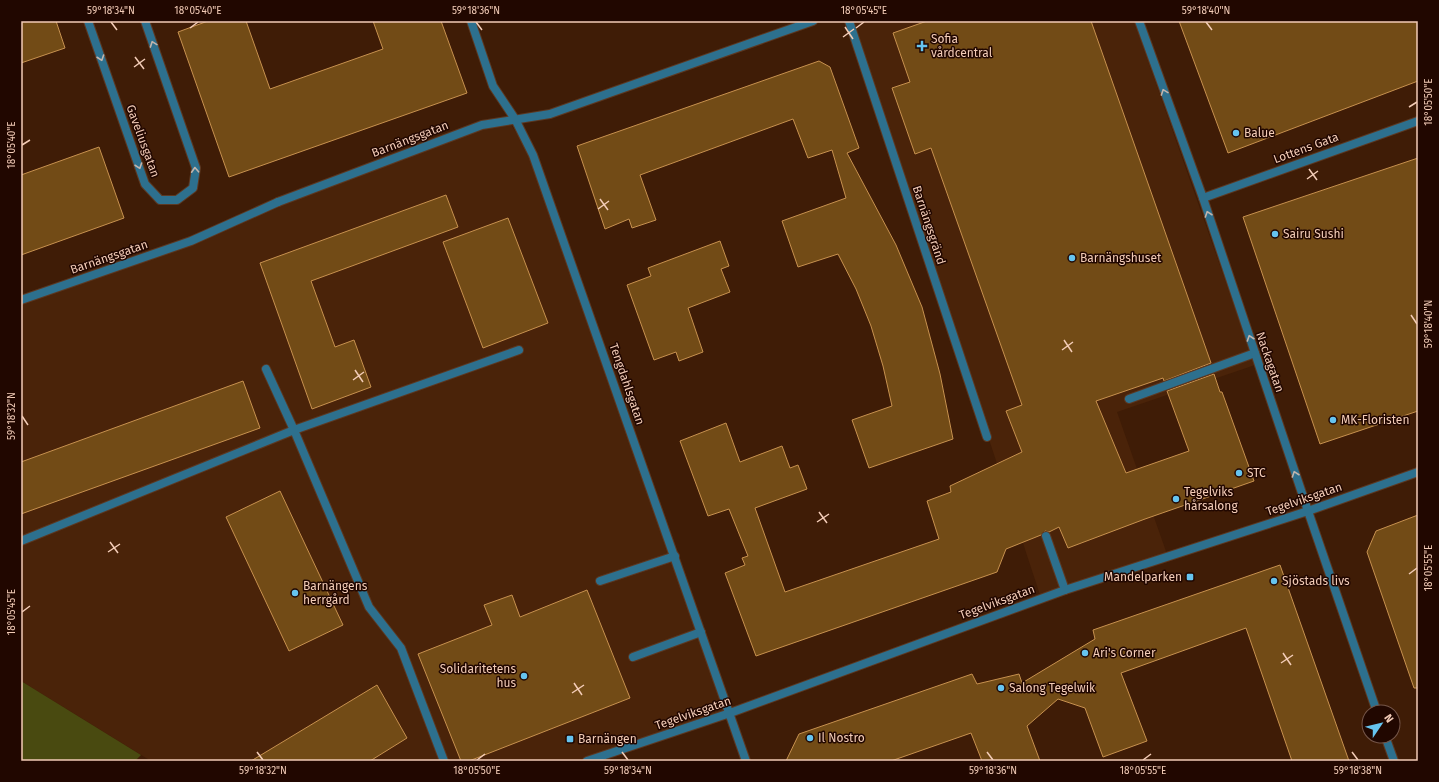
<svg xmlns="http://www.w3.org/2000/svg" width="1439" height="782" viewBox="0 0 1439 782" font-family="'Fira Sans',sans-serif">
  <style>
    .built { fill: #4a2309 }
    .green { fill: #494a10 }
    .building { fill: #724b16; stroke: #c7914f }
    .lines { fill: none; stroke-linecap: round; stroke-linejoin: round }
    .service-casing { stroke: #5c3822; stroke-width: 10 }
    .pedestrian-casing { stroke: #5c3822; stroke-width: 10 }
    .minor-casing { stroke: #5c3822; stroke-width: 10 }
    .service { stroke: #2d708e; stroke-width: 8 }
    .pedestrian { stroke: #2d708e; stroke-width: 8 }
    .minor { stroke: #2d708e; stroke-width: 8 }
    .oneway { stroke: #c2b5ad }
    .ticks { fill: none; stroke: #f3ccb7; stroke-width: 1.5 }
    .poi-dot { fill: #66c4ef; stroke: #210700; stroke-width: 1.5 }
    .labels { text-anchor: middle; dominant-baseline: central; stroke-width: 3; stroke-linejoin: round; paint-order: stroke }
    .poi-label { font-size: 12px; fill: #f3ccb7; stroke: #210700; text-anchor: start }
    .street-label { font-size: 12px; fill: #f3ccb7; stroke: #210700 }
    .neatline { fill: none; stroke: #f3ccb7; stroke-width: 1.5 }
    .ticks-label { font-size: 10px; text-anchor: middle; fill: #f3ccb7 }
  </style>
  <rect width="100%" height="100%" fill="#3f1c06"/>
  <path class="built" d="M 852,21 L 1134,21 L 1255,365 L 1117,412 L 1168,557 L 1042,601 Z
    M 510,123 L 530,154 L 727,712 L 590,761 L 151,761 L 21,681 L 21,299 L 484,128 Z"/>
  <path class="green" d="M 21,681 L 141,755 L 135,761 L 21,761 Z"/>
  <path class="building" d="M 21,21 L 56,21 L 65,48 L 21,63 Z
    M 208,21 L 246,21 L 270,89 L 383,49 L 373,21 L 441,21 L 467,93 L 229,177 L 178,32 Z
    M 927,21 L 1091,21 L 1211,363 L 1164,381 L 1163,378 L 1096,401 L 1126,473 L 1189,451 L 1167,391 L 1214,374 L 1220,392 L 1222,392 L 1254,481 L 1145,519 L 1068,548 L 1059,527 L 1049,532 L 1045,531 L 1041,535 L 1006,549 L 997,572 L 756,656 L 725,573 L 745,565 L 742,558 L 748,556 L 729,509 L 708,516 L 680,441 L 726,423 L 740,462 L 782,446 L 790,468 L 798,465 L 807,489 L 755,508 L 785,592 L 939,539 L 927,501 L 951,492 L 950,486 L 1022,452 L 1006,411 L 1022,405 L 931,148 L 915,154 L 892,88 L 910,82 L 893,33 Z
    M 1179,21 L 1418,21 L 1418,81 L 1228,153 Z
    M 819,61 L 830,67 L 859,148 L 847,153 L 896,245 L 922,307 L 940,374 L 953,439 L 869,468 L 852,420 L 892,406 L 883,366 L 871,326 L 856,289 L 838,254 L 798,267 L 782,221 L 846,198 L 832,150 L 808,158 L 793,119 L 640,175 L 656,220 L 632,228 L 629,219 L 605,229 L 577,146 Z
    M 99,147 L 124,218 L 21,255 L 21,175 Z
    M 1418,158 L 1418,411 L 1320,444 L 1243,217 Z
    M 446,195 L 458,227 L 311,281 L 335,347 L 354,340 L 371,387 L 312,409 L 260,263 Z
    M 508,218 L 548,323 L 483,348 L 443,242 Z
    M 720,241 L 729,266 L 721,269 L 730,292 L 688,308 L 703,352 L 679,361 L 676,352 L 654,360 L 627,285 L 651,276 L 648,268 Z
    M 243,381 L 260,428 L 21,514 L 21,462 Z
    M 280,491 L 343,625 L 289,651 L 226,517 Z
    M 1418,515 L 1418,688 L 1414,688 L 1367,552 L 1376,531 Z
    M 1280,565 L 1349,761 L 1292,761 L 1246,628 L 1121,673 L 1147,741 L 1103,757 L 1085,708 L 1058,699 L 1027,726 L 1040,761 L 982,761 L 971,733 L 891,761 L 786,761 L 799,734 L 972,674 L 977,684 L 1019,674 L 1022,683 L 1095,639 L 1093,630 Z
    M 587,590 L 630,698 L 469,761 L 461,761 L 418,654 L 492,625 L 484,605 L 512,595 L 520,617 Z
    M 377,685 L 407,738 L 370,761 L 251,761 Z"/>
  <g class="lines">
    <g class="service-casing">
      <path id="service" d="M 21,300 L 191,241 L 278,202
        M 266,369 L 294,430 L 369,607 L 401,648 L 444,761
        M 1129,399 L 1255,353
        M 1046,536 L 1065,590
        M 21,541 L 294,430 L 519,350
        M 600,581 L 675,556
        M 633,657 L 701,632"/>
    </g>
    <g class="pedestrian-casing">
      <path id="pedestrian" d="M 1203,198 L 1418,121"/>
    </g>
    <g class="minor-casing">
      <path id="minor" d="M 88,21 L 145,184 L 160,200 L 177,200 L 193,188 L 196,168 L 145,21
        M 471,21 L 493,86 L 515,119 L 533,155 L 746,761
        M 849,21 L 987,437
        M 1139,21 L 1203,198 L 1308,511 L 1377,712
        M 278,202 L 482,125 L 550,114 L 813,21
        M 1385,736 L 1394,761
        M 587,761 L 730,713 L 1065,590 L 1308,511 L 1418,472"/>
    </g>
    <use href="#service" class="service"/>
    <use href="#pedestrian" class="pedestrian"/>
    <use href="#minor" class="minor"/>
  </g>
  <defs><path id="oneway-chevron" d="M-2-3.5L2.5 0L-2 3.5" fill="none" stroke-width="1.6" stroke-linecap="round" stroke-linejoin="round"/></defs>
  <g class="oneway">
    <use href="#oneway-chevron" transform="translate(153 44) rotate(-110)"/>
    <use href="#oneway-chevron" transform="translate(101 58) rotate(71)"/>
    <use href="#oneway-chevron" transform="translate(1164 92) rotate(-110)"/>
    <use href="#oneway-chevron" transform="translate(139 166) rotate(71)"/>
    <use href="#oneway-chevron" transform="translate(195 170) rotate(-93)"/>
    <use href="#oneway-chevron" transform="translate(1208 214) rotate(-109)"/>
    <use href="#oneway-chevron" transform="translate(1250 338) rotate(-109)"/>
    <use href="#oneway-chevron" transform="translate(1295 474) rotate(-109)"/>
  </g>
  <path class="ticks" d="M 111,22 L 117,30M 476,22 L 482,30M 1206,22 L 1212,30M 845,27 L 853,39M 190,28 L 198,22M 856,28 L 864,22M 843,37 L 854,29M 135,57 L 144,69M 134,67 L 145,59M 1409,107 L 1417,102M 22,145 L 30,140M 1309,169 L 1317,180M 1307,179 L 1318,171M 600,199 L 608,210M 598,209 L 609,201M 1411,315 L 1417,324M 1064,340 L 1072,352M 1062,350 L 1073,342M 355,370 L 363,382M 353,380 L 364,372M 22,416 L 28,425M 819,512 L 827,523M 817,522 L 829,514M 110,542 L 118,553M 108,552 L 120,544M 1409,574 L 1417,568M 22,612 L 30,606M 1283,653 L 1291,665M 1281,663 L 1293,655M 574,683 L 582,695M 572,693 L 584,685M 257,752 L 263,760M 622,752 L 628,760M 987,752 L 993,760M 1352,752 L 1358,760M 477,760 L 485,754M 1143,760 L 1151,754"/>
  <g class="poi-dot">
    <path d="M920 40h4v4h4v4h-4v4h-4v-4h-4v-4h4z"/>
    <circle cx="1236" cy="133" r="4"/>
    <circle cx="1275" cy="234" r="4"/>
    <circle cx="1072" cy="258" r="4"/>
    <circle cx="1333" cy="420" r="4"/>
    <circle cx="1239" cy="473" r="4"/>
    <circle cx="1176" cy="499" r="4"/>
    <rect x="1186" y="573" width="8" height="8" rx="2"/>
    <circle cx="1274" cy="581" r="4"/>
    <circle cx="295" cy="593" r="4"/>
    <circle cx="1085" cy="653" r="4"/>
    <circle cx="524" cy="676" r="4"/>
    <circle cx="1001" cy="688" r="4"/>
    <circle cx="810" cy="738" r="4"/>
    <rect x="566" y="735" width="8" height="8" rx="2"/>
  </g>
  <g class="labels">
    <g class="poi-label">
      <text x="931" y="39">Sofia<tspan x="931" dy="14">vårdcentral</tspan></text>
      <text x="1244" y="133">Balue</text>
      <text x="1283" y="234">Sairu Sushi</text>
      <text x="1080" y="258">Barnängshuset</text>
      <text x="1341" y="420">MK-Floristen</text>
      <text x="1247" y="473">STC</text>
      <text x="1184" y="492">Tegelviks<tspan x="1184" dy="14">hårsalong</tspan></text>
      <text x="1182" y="577" text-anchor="end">Mandelparken</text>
      <text x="1282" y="581">Sjöstads livs</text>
      <text x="303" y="586">Barnängens<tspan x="303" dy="14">herrgård</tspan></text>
      <text x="1093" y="653">Ari's Corner</text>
      <text x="516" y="669" text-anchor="end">Solidaritetens<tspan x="516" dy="14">hus</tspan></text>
      <text x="1009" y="688">Salong Tegelwik</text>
      <text x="818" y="738">Il Nostro</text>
      <text x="578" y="739">Barnängen</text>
    </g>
    <g class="street-label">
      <text transform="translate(410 139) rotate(-21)">Barnängsgatan</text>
      <text transform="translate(143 141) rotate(70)">Gaveliusgatan</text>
      <text transform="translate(1306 148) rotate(-20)">Lottens Gata</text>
      <text transform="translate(929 225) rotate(72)">Barnängsgränd</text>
      <text transform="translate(109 257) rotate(-19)">Barnängsgatan</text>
      <text transform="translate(1270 362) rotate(71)">Nackagatan</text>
      <text transform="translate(627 384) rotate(71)">Tengdahlsgatan</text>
      <text transform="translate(1304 499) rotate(-19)">Tegelviksgatan</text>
      <text transform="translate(997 602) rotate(-20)">Tegelviksgatan</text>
      <text transform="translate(693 713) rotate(-19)">Tegelviksgatan</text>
    </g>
  </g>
  <rect width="1439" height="782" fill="none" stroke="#210700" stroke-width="44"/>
  <g transform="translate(1381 724) rotate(55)"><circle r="19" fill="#210700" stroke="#755649"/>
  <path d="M0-3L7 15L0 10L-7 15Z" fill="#66c4ef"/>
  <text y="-6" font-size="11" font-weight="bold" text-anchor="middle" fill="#f3ccb7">N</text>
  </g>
  <rect x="22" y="22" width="1395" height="738" class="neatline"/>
  <g class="ticks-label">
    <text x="111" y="14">59°18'34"N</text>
    <text x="198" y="14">18°05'40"E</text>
    <text x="476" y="14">59°18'36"N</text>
    <text x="864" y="14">18°05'45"E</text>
    <text x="1206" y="14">59°18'40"N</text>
    <text transform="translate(1428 102) rotate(-90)" y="4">18°05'50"E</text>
    <text transform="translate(11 145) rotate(-90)" y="4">18°05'40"E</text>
    <text transform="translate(1428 324) rotate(-90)" y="4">59°18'40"N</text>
    <text transform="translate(11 416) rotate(-90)" y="4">59°18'32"N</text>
    <text transform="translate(1428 568) rotate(-90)" y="4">18°05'55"E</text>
    <text transform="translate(11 612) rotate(-90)" y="4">18°05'45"E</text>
    <text x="263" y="774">59°18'32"N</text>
    <text x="477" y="774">18°05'50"E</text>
    <text x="628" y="774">59°18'34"N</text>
    <text x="993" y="774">59°18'36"N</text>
    <text x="1143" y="774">18°05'55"E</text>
    <text x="1358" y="774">59°18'38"N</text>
  </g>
</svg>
